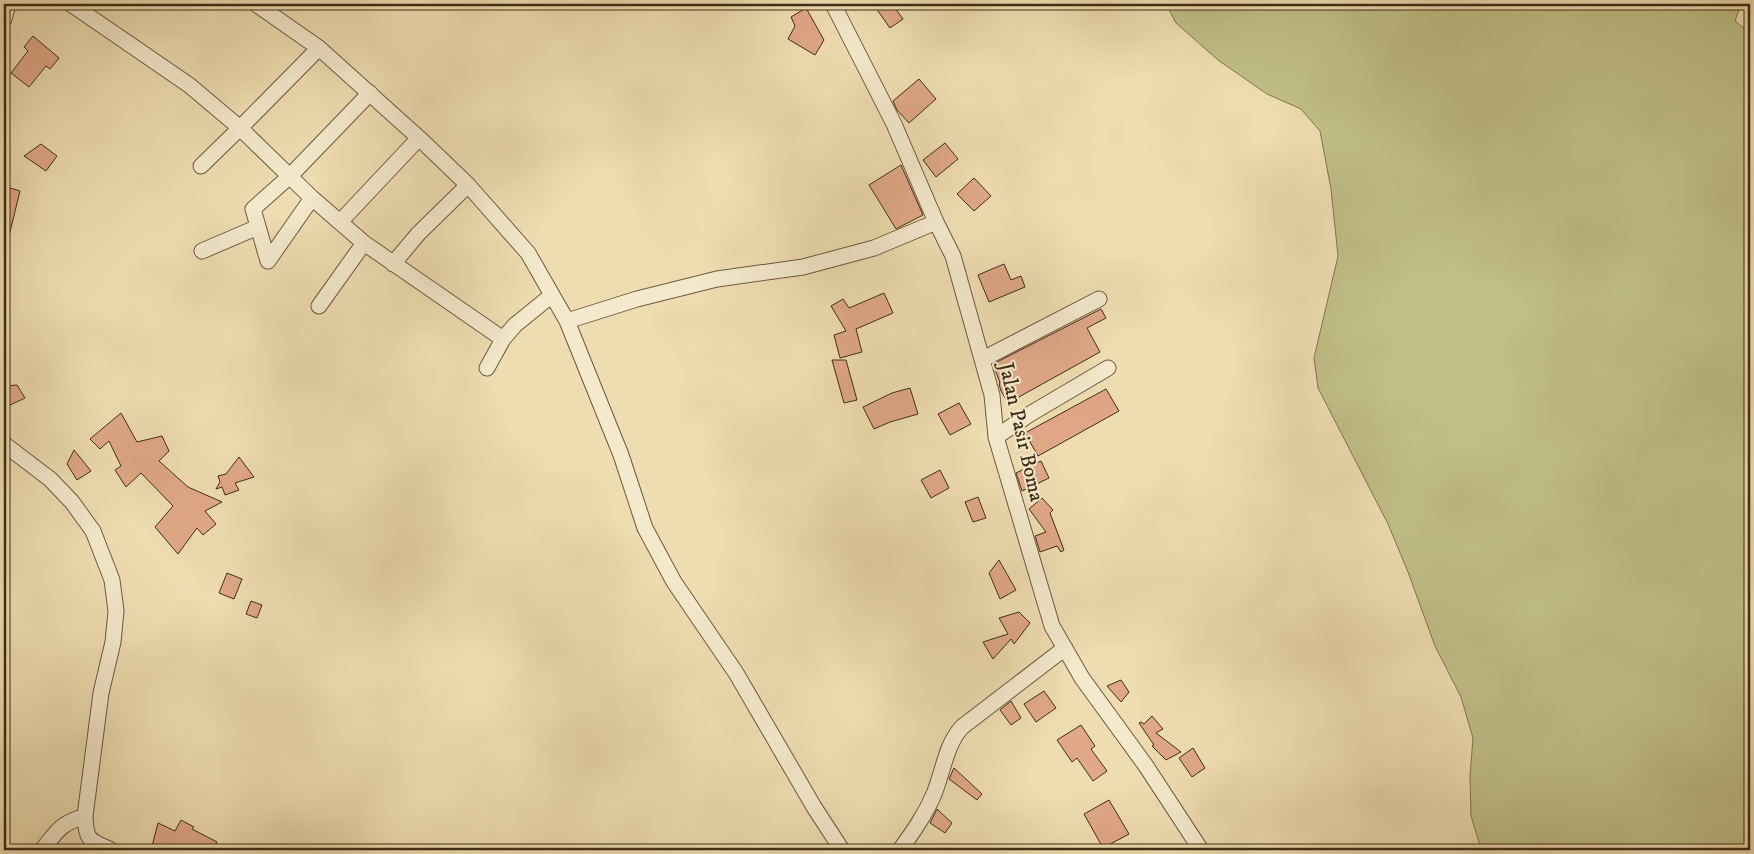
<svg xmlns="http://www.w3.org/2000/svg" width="1754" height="854" viewBox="0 0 1754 854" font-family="'IM FELL DW Pica',serif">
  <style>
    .green { fill: #c0bf86; stroke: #80764e }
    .building { fill: #e0a888; stroke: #3f2d17 }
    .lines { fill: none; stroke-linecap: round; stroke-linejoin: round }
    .street-casing { stroke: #6b593e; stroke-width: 17 }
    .street { stroke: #f4e9cc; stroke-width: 15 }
    .labels { text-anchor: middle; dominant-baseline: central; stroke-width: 4; stroke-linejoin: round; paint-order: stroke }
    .street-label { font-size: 21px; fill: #3f2d17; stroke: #f4e9cc }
  </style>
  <rect width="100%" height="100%" fill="#eeddb1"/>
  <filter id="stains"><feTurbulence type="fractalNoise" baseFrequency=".004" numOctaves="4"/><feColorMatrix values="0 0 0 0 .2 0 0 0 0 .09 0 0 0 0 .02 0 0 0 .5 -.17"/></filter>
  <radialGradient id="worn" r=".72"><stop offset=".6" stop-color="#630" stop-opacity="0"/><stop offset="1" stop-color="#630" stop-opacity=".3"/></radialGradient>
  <path class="green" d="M 1166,4 L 1741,4 L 1735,21 L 1750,33 L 1750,850 L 1483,850 L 1481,849 L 1471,816 L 1470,776 L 1473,738 L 1461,697 L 1435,646 L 1408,572 L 1388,524 L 1318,388 L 1314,358 L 1338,256 L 1331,189 L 1320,131 L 1301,109 L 1267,94 L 1218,60 L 1176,23 Z"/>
  <path class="building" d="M 873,4 L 892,4 L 903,19 L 890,28 Z
    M 806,8 L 824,40 L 815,55 L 788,39 L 795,26 L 791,17 Z
    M 33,36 L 59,58 L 50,69 L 46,66 L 29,87 L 11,73 L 28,51 L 24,47 Z
    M 919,79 L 936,99 L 909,123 L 897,110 L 893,101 Z
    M 945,143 L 958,159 L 936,177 L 923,160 Z
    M 41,144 L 57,156 L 46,171 L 24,156 Z
    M 901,165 L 923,215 L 896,229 L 869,185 Z
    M 974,178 L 991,196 L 974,211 L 957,194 Z
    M 4,186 L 20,191 L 8,240 L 4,240 Z
    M 1004,264 L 1011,280 L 1021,276 L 1025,287 L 989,302 L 978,275 Z
    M 884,293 L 893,313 L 856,329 L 862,352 L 840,358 L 834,335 L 846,331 L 831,306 L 843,299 L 849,308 Z
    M 1101,309 L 1106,318 L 1087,328 L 1100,352 L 1008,403 L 1001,391 L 999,384 L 1000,383 L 993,364 Z
    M 832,360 L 846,360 L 857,400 L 844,403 Z
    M 17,385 L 25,398 L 4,408 L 4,386 Z
    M 910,388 L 918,414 L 890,422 L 874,429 L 863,407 L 892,393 Z
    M 1106,389 L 1119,411 L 1038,456 L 1025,433 Z
    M 959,403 L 971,424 L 950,435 L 938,414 Z
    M 121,413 L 137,442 L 162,436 L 169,451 L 159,461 L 188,487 L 222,502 L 205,511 L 216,524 L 203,535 L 197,528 L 178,554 L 155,527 L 173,506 L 141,473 L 126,487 L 115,470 L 121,466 L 109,441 L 100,449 L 90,439 Z
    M 74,450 L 91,471 L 77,480 L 67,464 Z
    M 239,457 L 254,477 L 235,483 L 239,490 L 225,495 L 222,487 L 216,489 L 220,482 L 218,476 L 226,474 Z
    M 1041,461 L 1049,478 L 1022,491 L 1016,473 Z
    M 940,470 L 949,488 L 931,498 L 921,480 Z
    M 978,497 L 986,518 L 973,522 L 965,502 Z
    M 1042,498 L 1053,510 L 1050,513 L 1064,550 L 1061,552 L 1057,546 L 1040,552 L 1035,536 L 1046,532 L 1029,509 Z
    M 999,560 L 1016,590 L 1000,599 L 989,573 Z
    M 227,573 L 242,579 L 234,599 L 219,593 Z
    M 251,601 L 262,605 L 257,618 L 246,614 Z
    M 1019,612 L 1030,623 L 1014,644 L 1011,639 L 993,659 L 983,642 L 1008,634 L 999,618 Z
    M 1121,680 L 1129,692 L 1121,702 L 1107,686 Z
    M 1044,691 L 1056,708 L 1036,722 L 1024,704 Z
    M 1011,701 L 1021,718 L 1011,725 L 1000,710 Z
    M 1152,716 L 1163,729 L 1156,733 L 1181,752 L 1166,760 L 1152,746 L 1154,745 L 1139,723 L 1141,722 L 1144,724 Z
    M 1081,725 L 1095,746 L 1091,749 L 1107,771 L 1093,781 L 1077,758 L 1072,762 L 1057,740 Z
    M 1193,748 L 1205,768 L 1192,777 L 1179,758 Z
    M 954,768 L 982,794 L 977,800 L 949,779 Z
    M 1109,800 L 1129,834 L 1103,848 L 1084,814 Z
    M 937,809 L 952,823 L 945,833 L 930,823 Z
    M 181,820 L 194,827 L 192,829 L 217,842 L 213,850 L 151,850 L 158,823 L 175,831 Z"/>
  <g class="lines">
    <g class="street-casing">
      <path id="street" d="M 71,4 L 189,85 L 240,128 L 312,198 L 364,243 L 503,339
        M 256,4 L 319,48 L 419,138 L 468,185 L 528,253 L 567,321 L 621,455 L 645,528 L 674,582 L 736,673 L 814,807 L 842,850
        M 833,4 L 894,124 L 936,222 L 953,256 L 992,395 L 996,437 L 1052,626 L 1082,678 L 1146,766 L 1201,850
        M 4,19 L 8,4
        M 201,166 L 240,128 L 319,48
        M 340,222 L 419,138
        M 202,251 L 258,227
        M 268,261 L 253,209 L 290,176 L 370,93
        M 268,261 L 312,198
        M 393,264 L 418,234 L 468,185
        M 319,306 L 364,243
        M 567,321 L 637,299 L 717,279 L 803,267 L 874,248 L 936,222
        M 983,359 L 1099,299
        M 487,368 L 503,339 L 515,325 L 552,295
        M 996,437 L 1030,414 L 1108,368
        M 4,444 L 50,479 L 72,502 L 93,531 L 112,580 L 116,611 L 113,642 L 101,693 L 85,816 C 86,841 89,840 111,850
        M 42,850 C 58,830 60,824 85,816
        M 900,850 C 913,832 925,815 934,794 C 943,772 946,744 962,727 L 1065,648"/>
    </g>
    <use href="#street" class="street"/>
  </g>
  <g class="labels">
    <g class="street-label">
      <text transform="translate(1021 432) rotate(77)">Jalan Pasir Boma</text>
    </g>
  </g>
  <rect width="1754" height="854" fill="none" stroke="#eeddb1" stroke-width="20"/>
  <rect x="5" y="5" width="1744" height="844" fill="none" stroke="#3f2d17" stroke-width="2.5"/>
  <rect x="10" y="10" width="1734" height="834" fill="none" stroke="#3f2d17"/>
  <rect width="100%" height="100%" filter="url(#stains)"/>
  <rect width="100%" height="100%" fill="url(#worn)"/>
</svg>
